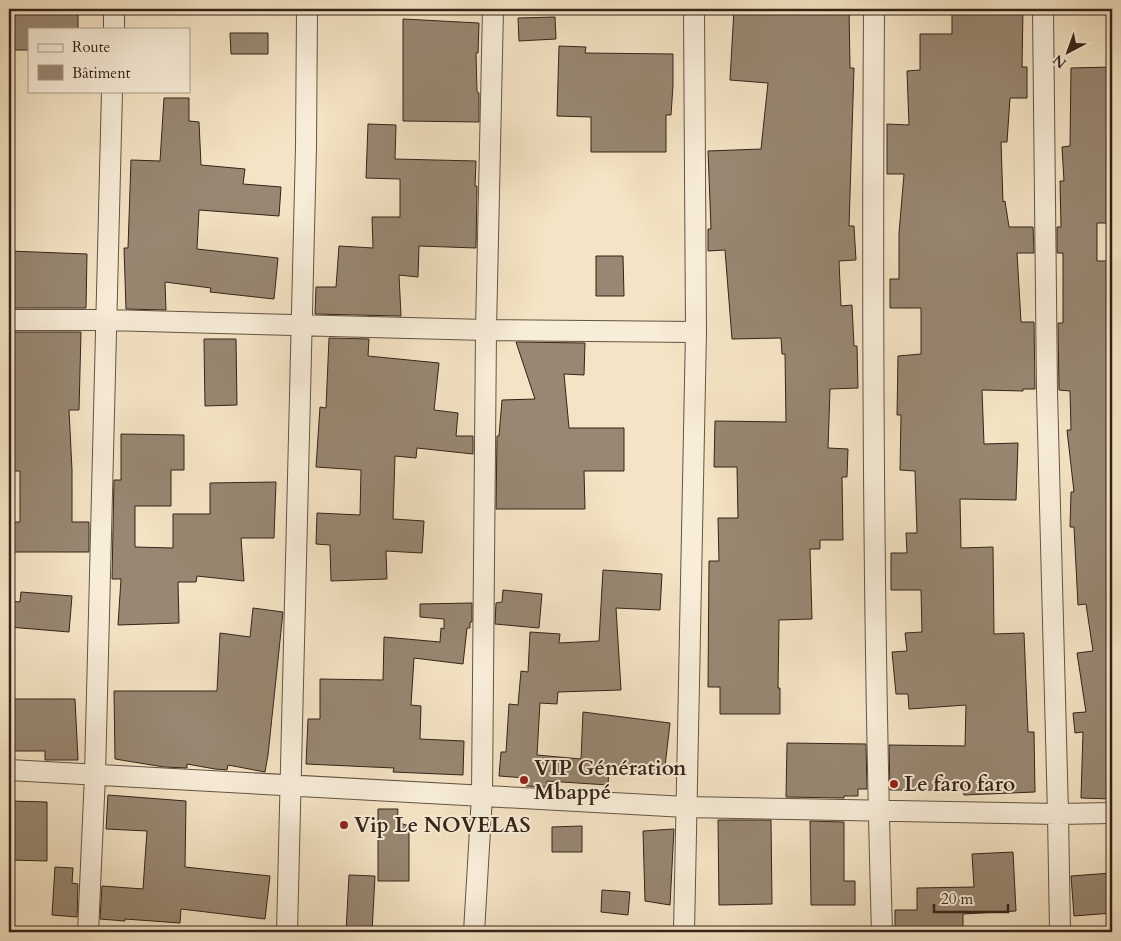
<svg xmlns="http://www.w3.org/2000/svg" width="1121" height="941" viewBox="0 0 1121 941" font-family="Cardo,serif">
  <style>
    .building { fill: #988772; stroke: #342419 }
    .lines { fill: none; stroke-linecap: round; stroke-linejoin: round }
    .minor-casing { stroke: #645444; stroke-width: 22 }
    .minor { stroke: #f8edd9; stroke-width: 20 }
    .poi-dot { fill: #8f2418; stroke: #f8edd9; stroke-width: 2 }
    .labels { text-anchor: middle; dominant-baseline: central; stroke-width: 4; stroke-linejoin: round; paint-order: stroke }
    .poi-label { font-size: 21px; font-weight: bold; fill: #342419; stroke: #f8edd9; text-anchor: start }
  </style>
  <rect width="100%" height="100%" fill="#f4e3c4"/>
  <filter id="stains"><feTurbulence type="fractalNoise" baseFrequency=".004" numOctaves="4"/><feColorMatrix values="0 0 0 0 .2 0 0 0 0 .09 0 0 0 0 .02 0 0 0 .5 -.17"/></filter>
  <radialGradient id="worn" r=".72"><stop offset=".6" stop-color="#630" stop-opacity="0"/><stop offset="1" stop-color="#630" stop-opacity=".3"/></radialGradient>
  <path class="building" d="M 9,9 L 78,9 L 78,29 L 29,29 L 29,50 L 10,50 Z
    M 734,9 L 849,9 L 850,68 L 854,68 L 849,226 L 854,226 L 856,260 L 839,261 L 841,306 L 852,305 L 854,346 L 857,346 L 858,388 L 830,389 L 828,448 L 848,449 L 847,477 L 842,477 L 843,540 L 820,540 L 820,549 L 810,549 L 812,619 L 779,620 L 778,688 L 780,688 L 780,714 L 720,714 L 720,687 L 708,687 L 709,561 L 719,561 L 718,518 L 738,518 L 737,467 L 714,467 L 715,421 L 786,422 L 785,354 L 782,354 L 781,338 L 732,339 L 725,250 L 708,251 L 708,229 L 711,229 L 708,151 L 761,149 L 768,83 L 730,80 Z
    M 952,9 L 1023,9 L 1022,67 L 1027,67 L 1027,98 L 1010,98 L 1007,142 L 1001,142 L 1003,202 L 1005,201 L 1009,227 L 1033,227 L 1034,253 L 1017,253 L 1021,322 L 1034,322 L 1035,389 L 1023,389 L 1023,391 L 982,390 L 984,444 L 1018,443 L 1016,500 L 960,499 L 961,548 L 993,547 L 994,634 L 1024,633 L 1028,732 L 1034,732 L 1035,792 L 964,795 L 963,790 L 890,790 L 889,745 L 965,746 L 966,705 L 909,709 L 908,694 L 896,694 L 892,652 L 907,651 L 905,633 L 922,632 L 921,590 L 891,590 L 891,553 L 907,553 L 906,533 L 917,533 L 915,471 L 900,470 L 901,415 L 897,415 L 898,356 L 921,354 L 921,308 L 890,308 L 890,279 L 899,279 L 899,233 L 904,174 L 887,174 L 887,124 L 909,125 L 907,71 L 920,70 L 920,34 L 952,34 Z
    M 555,17 L 556,39 L 519,41 L 518,18 Z
    M 403,19 L 479,23 L 478,53 L 476,53 L 477,92 L 479,93 L 479,122 L 403,121 Z
    M 230,33 L 268,33 L 268,54 L 231,54 Z
    M 559,46 L 586,47 L 585,53 L 673,54 L 673,85 L 671,115 L 666,115 L 666,152 L 591,152 L 591,117 L 557,116 Z
    M 1112,67 L 1112,223 L 1097,223 L 1097,261 L 1112,261 L 1112,799 L 1081,798 L 1083,732 L 1075,733 L 1073,713 L 1086,712 L 1077,653 L 1093,651 L 1086,604 L 1078,605 L 1074,527 L 1070,527 L 1071,492 L 1074,492 L 1067,430 L 1071,430 L 1070,391 L 1059,390 L 1058,323 L 1063,323 L 1063,253 L 1057,253 L 1057,227 L 1061,227 L 1060,181 L 1064,181 L 1062,147 L 1070,146 L 1071,68 Z
    M 164,98 L 189,98 L 189,121 L 199,122 L 201,165 L 245,169 L 243,184 L 281,187 L 279,216 L 199,210 L 197,249 L 278,258 L 274,299 L 210,292 L 211,288 L 165,282 L 166,310 L 126,309 L 124,248 L 128,248 L 131,160 L 160,161 Z
    M 368,124 L 396,125 L 395,159 L 476,161 L 475,186 L 477,186 L 476,248 L 419,246 L 418,277 L 399,275 L 401,316 L 315,314 L 316,287 L 336,287 L 339,246 L 373,248 L 372,217 L 400,217 L 400,179 L 366,178 Z
    M 9,251 L 87,254 L 86,308 L 9,308 Z
    M 596,256 L 623,256 L 624,296 L 596,296 Z
    M 9,332 L 81,332 L 79,410 L 69,410 L 72,470 L 72,522 L 89,522 L 89,552 L 9,552 L 9,522 L 20,522 L 20,471 L 9,471 Z
    M 329,338 L 369,339 L 368,356 L 439,363 L 434,410 L 458,413 L 456,436 L 473,436 L 473,454 L 417,448 L 416,458 L 395,456 L 393,519 L 424,521 L 422,553 L 386,551 L 387,579 L 331,581 L 330,545 L 316,544 L 317,513 L 360,515 L 361,470 L 316,467 L 320,407 L 326,408 Z
    M 204,339 L 236,339 L 237,405 L 205,406 Z
    M 516,342 L 585,343 L 584,375 L 564,374 L 569,428 L 624,428 L 624,471 L 584,471 L 585,509 L 496,509 L 497,436 L 499,436 L 502,400 L 535,399 Z
    M 121,434 L 184,435 L 184,470 L 171,470 L 171,506 L 135,506 L 135,547 L 173,548 L 173,514 L 210,514 L 210,483 L 276,482 L 274,538 L 241,538 L 244,581 L 197,576 L 196,582 L 178,582 L 179,623 L 118,625 L 121,579 L 112,579 L 114,480 L 121,480 Z
    M 603,570 L 662,574 L 660,610 L 616,608 L 621,690 L 558,692 L 557,704 L 540,703 L 537,755 L 581,759 L 583,712 L 670,723 L 664,775 L 609,768 L 608,785 L 547,781 L 547,787 L 526,786 L 526,778 L 499,776 L 501,752 L 506,752 L 509,704 L 518,705 L 521,671 L 528,672 L 530,632 L 560,634 L 559,643 L 599,641 Z
    M 503,590 L 542,594 L 539,628 L 495,624 L 496,603 L 502,602 Z
    M 21,592 L 72,596 L 69,632 L 9,627 L 9,601 L 20,602 Z
    M 472,603 L 472,622 L 470,622 L 470,628 L 467,628 L 463,664 L 414,658 L 411,705 L 421,706 L 420,739 L 464,741 L 463,775 L 393,772 L 394,768 L 306,764 L 308,719 L 320,719 L 320,679 L 383,680 L 384,637 L 440,642 L 441,628 L 444,629 L 444,619 L 420,617 L 420,604 Z
    M 253,608 L 283,612 L 268,755 L 265,772 L 228,765 L 227,770 L 215,769 L 187,764 L 187,768 L 164,767 L 115,759 L 114,691 L 217,691 L 220,633 L 250,637 Z
    M 9,699 L 75,699 L 78,760 L 45,760 L 45,751 L 9,751 Z
    M 787,743 L 866,744 L 867,789 L 858,789 L 858,796 L 844,796 L 844,798 L 786,797 Z
    M 108,795 L 186,801 L 185,867 L 270,876 L 265,919 L 181,909 L 180,923 L 125,919 L 125,921 L 100,919 L 102,886 L 143,889 L 147,831 L 106,829 Z
    M 9,801 L 47,802 L 47,861 L 9,860 Z
    M 378,809 L 398,809 L 397,822 L 409,826 L 409,881 L 378,881 Z
    M 718,820 L 771,820 L 772,904 L 719,905 Z
    M 810,821 L 844,822 L 844,881 L 855,881 L 855,905 L 811,905 Z
    M 582,826 L 582,852 L 552,852 L 552,827 Z
    M 674,829 L 670,905 L 645,901 L 643,831 Z
    M 1013,852 L 1016,911 L 963,914 L 963,932 L 895,932 L 895,910 L 917,910 L 917,888 L 974,887 L 972,854 Z
    M 55,867 L 73,868 L 72,883 L 78,884 L 77,917 L 52,915 Z
    M 1112,873 L 1112,913 L 1074,916 L 1071,876 Z
    M 349,875 L 375,876 L 372,932 L 346,932 Z
    M 602,890 L 630,892 L 628,915 L 601,912 Z"/>
  <g class="lines">
    <g class="minor-casing">
      <path id="minor" d="M 874,9 C 872,317 873,625 882,932
        M 1043,9 L 1047,391 L 1058,814 L 1060,932
        M 114,29 L 114,9
        M 9,320 L 106,320 L 486,330 L 696,332
        M 9,770 L 686,807 L 1058,814 L 1112,813
        M 88,932 L 95,775 L 112,91
        M 287,932 L 306,147 L 307,9
        M 474,932 L 482,796 L 486,330 L 493,9
        M 684,932 L 696,332 L 694,9"/>
    </g>
    <use href="#minor" class="minor"/>
  </g>
  <g class="poi-dot">
    <circle cx="524" cy="780" r="5"/>
    <circle cx="894" cy="784" r="5"/>
    <circle cx="344" cy="825" r="5"/>
  </g>
  <g class="labels">
    <g class="poi-label">
      <text x="534" y="768">VIP Génération<tspan x="534" dy="24">Mbappé</tspan></text>
      <text x="904" y="784">Le faro faro</text>
      <text x="354" y="825">Vip Le NOVELAS</text>
    </g>
  </g>
  <rect width="1121" height="941" fill="none" stroke="#f4e3c4" stroke-width="30"/>
  <rect x="10" y="10" width="1101" height="921" fill="none" stroke="#342419" stroke-width="2.5"/>
  <rect x="15" y="15" width="1091" height="911" fill="none" stroke="#342419"/>
  <rect x="28" y="28" width="162" height="65" fill="#f8edd9" stroke="#aa9d8c"/>
  <rect x="38" y="44" width="25" height="8" fill="#f8edd9" stroke="#aa9d8c"/>
  <text x="72" y="52" font-size="15" fill="#342419">Route</text>
  <rect x="38" y="65" width="25" height="15" fill="#988772" stroke="#aa9d8c"/>
  <text x="72" y="78" font-size="15" fill="#342419">Bâtiment</text>
  <g transform="translate(1068 52) rotate(221)" stroke="#f8edd9" stroke-width="4" paint-order="stroke">
  <path d="M0-4L9 19L0 12L-9 19Z" fill="#342419"/>
  <text y="-8" font-size="14" font-weight="bold" text-anchor="middle" fill="#342419">N</text>
  </g>
  <path d="M934 904v8h74v-8" fill="none" stroke="#342419" stroke-width="2.5"/>
  <text x="941" y="904" font-size="15" fill="#342419" stroke="#f8edd9" stroke-width="4" paint-order="stroke">20 m</text>
  <rect width="100%" height="100%" filter="url(#stains)"/>
  <rect width="100%" height="100%" fill="url(#worn)"/>
</svg>
